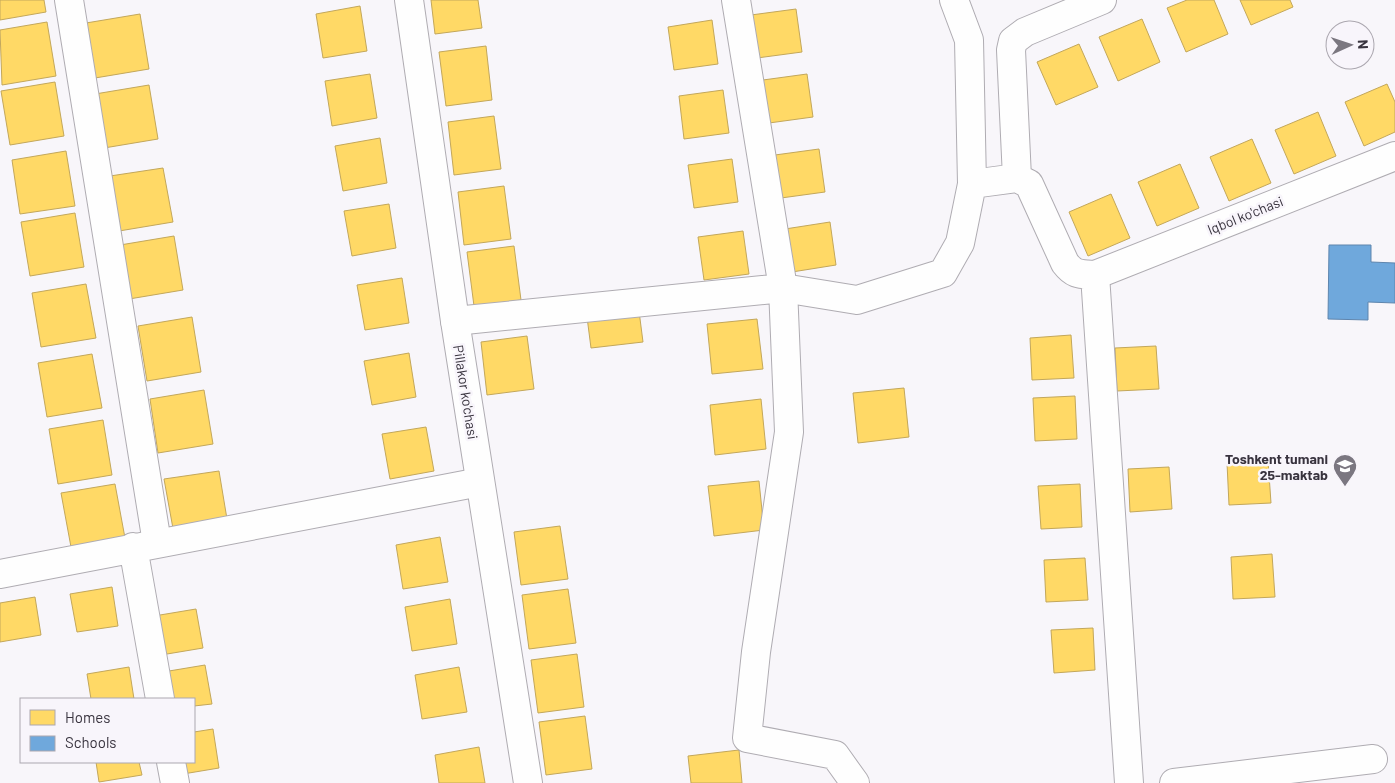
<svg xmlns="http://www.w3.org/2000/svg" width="1395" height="783" viewBox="0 0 1395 783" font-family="Barlow,sans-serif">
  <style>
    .homes { fill: #ffd966; stroke: #c3a75a }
    .schools { fill: #6fa8dc; stroke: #5e85ad }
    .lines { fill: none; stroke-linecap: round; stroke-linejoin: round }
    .minor-casing { stroke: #afacb2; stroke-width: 30 }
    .tertiary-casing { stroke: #afacb2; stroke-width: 30 }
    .minor { stroke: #fefefe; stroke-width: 28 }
    .tertiary { stroke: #fefefe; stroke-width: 28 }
    .labels { text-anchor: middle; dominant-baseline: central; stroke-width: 5; stroke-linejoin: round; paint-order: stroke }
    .street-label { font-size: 14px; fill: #38333e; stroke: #f8f5fb }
    .poi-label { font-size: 14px; font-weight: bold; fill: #38333e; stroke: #f8f5fb; text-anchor: end }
  </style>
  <rect width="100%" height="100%" fill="#f8f6fa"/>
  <path class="homes" d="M 0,0 L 44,0 L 46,12 L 0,20 Z
    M 431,0 L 478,0 L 482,28 L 435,34 Z
    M 1187,0 L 1214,0 L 1228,34 L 1186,52 L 1167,8 Z
    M 1240,0 L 1290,0 L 1293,7 L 1251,25 Z
    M 360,6 L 367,51 L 323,58 L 316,14 Z
    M 796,9 L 802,52 L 757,58 L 751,15 Z
    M 140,14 L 149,69 L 95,78 L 86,23 Z
    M 1142,19 L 1160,62 L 1118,81 L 1099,37 Z
    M 712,20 L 718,64 L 674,70 L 668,27 Z
    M 47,22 L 56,76 L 2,85 L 0,30 Z
    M 1079,44 L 1098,87 L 1056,105 L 1037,62 Z
    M 486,46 L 492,100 L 446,106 L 439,52 Z
    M 370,74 L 377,118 L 332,126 L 325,81 Z
    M 807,74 L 813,117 L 769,123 L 763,80 Z
    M 55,82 L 64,136 L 10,145 L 1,91 Z
    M 1387,84 L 1395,102 L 1395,132 L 1364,146 L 1345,102 Z
    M 149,85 L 158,139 L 104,148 L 95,94 Z
    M 723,90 L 729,133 L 684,139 L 679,96 Z
    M 1318,112 L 1336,156 L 1294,174 L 1275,130 Z
    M 494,116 L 501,169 L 454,175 L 448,122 Z
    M 380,138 L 387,183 L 343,191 L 335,146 Z
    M 1252,139 L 1271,183 L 1229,201 L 1210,157 Z
    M 819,149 L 825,192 L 781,198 L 775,155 Z
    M 66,151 L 75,206 L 20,214 L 12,160 Z
    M 732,159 L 738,202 L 694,208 L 688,165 Z
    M 1180,164 L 1199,208 L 1157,226 L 1138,182 Z
    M 163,168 L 173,222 L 119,231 L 110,176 Z
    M 504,186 L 511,239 L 464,245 L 458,192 Z
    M 1111,194 L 1130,238 L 1088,256 L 1069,212 Z
    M 389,204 L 396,248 L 352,256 L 344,211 Z
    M 75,213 L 84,267 L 30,276 L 21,222 Z
    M 830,222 L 836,265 L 792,272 L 785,229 Z
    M 743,231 L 749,274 L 704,280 L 698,237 Z
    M 174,236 L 183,290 L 129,299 L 120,245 Z
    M 514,246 L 521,300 L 474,306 L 467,252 Z
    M 402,278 L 409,323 L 365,330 L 357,285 Z
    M 86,284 L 96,338 L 41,347 L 32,293 Z
    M 639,311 L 643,342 L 591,348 L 587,317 Z
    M 192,317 L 201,372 L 147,381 L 138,326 Z
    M 757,319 L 763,369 L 712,374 L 707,324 Z
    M 1071,335 L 1074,378 L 1032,380 L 1030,338 Z
    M 527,336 L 534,389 L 487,395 L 481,342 Z
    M 1156,346 L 1159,389 L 1117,391 L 1115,348 Z
    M 409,353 L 416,397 L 372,405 L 364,361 Z
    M 92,354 L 102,408 L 47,417 L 38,363 Z
    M 904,388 L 909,437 L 858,443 L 853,393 Z
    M 204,390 L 213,444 L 158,453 L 150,399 Z
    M 1075,396 L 1077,439 L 1035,441 L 1033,398 Z
    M 761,399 L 766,449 L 715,455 L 710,405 Z
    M 103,420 L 112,475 L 58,484 L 49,429 Z
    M 426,427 L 434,471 L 390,479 L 382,434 Z
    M 1268,460 L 1271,503 L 1229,505 L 1227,463 Z
    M 1169,467 L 1172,509 L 1130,512 L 1128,469 Z
    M 219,471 L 228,525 L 174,534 L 164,479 Z
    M 759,481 L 764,530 L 714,536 L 708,486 Z
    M 115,484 L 125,538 L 71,547 L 61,493 Z
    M 1080,484 L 1082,527 L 1041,529 L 1038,486 Z
    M 560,526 L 568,579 L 521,585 L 514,532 Z
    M 440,537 L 448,582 L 403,589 L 396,545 Z
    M 1272,554 L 1275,597 L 1233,599 L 1231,557 Z
    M 1085,558 L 1088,600 L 1046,602 L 1044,560 Z
    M 112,587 L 118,626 L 77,632 L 70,594 Z
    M 568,589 L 576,643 L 529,649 L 522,595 Z
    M 35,597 L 41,635 L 0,642 L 0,603 Z
    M 450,599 L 457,644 L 412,651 L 405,607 Z
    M 196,609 L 203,648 L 161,655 L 154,616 Z
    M 1093,628 L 1095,670 L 1054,673 L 1051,630 Z
    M 577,654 L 584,707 L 538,713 L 531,660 Z
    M 205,665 L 212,704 L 194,706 L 194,699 L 168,699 L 163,672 Z
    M 129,667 L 134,699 L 91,699 L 87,674 Z
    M 459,667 L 467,712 L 422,719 L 415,675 Z
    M 585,716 L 592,769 L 546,775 L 539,722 Z
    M 213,729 L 219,768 L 177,775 L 175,762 L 194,762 L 194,732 Z
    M 479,747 L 485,783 L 439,783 L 435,755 Z
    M 739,750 L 742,783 L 691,783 L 688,756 Z
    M 96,762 L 139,762 L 142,775 L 99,782 Z"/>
  <path class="schools" d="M 1329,245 L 1371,245 L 1371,262 L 1395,263 L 1395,303 L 1368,302 L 1368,320 L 1328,319 Z"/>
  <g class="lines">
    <g class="minor-casing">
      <path id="minor" d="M 69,0 L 157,543
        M 736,0 L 783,288 L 789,432 L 756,652 L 747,738 L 835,755 L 855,783
        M 1017,178 L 1011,50 L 1013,41 L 1025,32 L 1102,0
        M 972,184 L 1017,178 L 1029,184 L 1065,263 C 1074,275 1080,274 1095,275 L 1395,156
        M 1095,275 L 1129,783
        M 455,321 L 783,288 L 857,300 L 943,273 L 960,243 L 972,184 L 969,40 L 954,0
        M 133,547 L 160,699
        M 0,574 L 480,482
        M 171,762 L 175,783
        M 1174,783 L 1373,759"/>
    </g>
    <g class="tertiary-casing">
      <path id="tertiary" d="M 409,0 L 455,321 L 528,783"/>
    </g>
    <use href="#minor" class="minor"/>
    <use href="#tertiary" class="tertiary"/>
  </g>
  <defs>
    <g id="school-pin" transform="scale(1.25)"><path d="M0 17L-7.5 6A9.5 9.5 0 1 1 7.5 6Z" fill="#7b7780" stroke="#f8f5fb"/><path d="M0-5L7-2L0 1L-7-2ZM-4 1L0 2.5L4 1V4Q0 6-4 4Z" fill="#fff"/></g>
  </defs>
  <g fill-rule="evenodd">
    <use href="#school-pin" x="1345" y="466"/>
  </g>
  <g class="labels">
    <g class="street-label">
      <text transform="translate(1245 215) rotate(-22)">Iqbol ko'chasi</text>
      <text transform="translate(466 392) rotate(81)">Pillakor ko'chasi</text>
    </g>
    <g class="poi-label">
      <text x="1328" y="458">Toshkent tumani<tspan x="1328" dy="16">25-maktab</tspan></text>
    </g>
  </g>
  <rect x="20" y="698" width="175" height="65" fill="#f8f5fb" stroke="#aba7af"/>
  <rect x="30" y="710" width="25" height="15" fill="#ffd966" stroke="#aba7af"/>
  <text x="65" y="723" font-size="15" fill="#38333e">Homes</text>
  <rect x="30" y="736" width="25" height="15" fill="#6fa8dc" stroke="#aba7af"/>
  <text x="65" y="748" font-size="15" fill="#38333e">Schools</text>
  <g transform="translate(1350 45) rotate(87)"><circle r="24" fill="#f8f5fb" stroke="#aba7af"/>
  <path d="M0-4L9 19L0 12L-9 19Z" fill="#7b7780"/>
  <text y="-8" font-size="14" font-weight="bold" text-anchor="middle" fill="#38333e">N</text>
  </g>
</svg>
